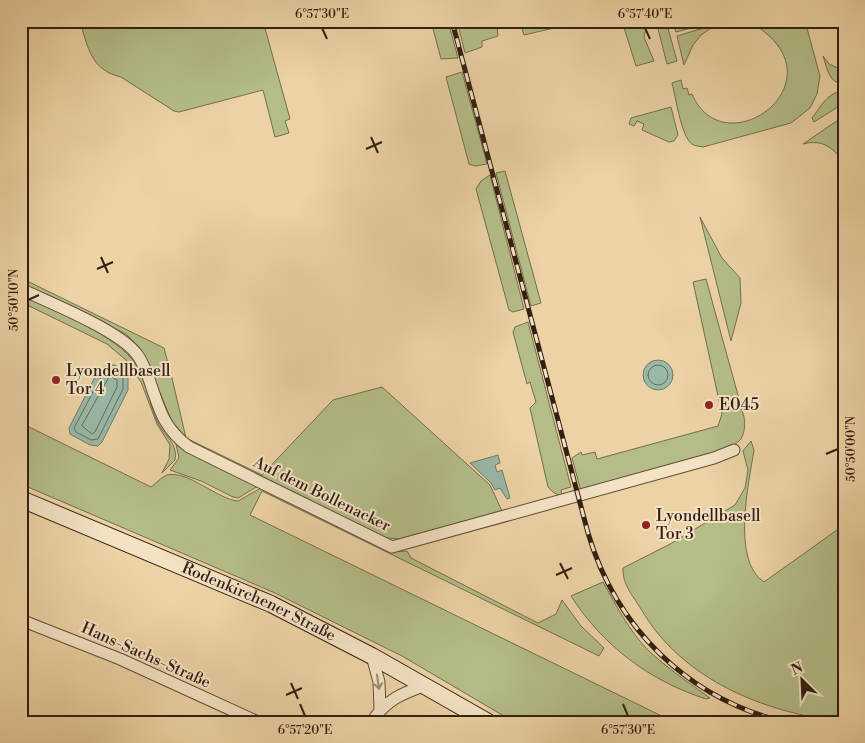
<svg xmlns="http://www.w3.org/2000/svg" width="865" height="743" viewBox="0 0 865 743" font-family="'Libre Bodoni',serif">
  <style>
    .green { fill: #b4bd88; stroke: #746e4e }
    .water { fill: #99b8a6; stroke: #707b6b }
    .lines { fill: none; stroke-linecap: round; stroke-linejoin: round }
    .shore { stroke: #666c5c; stroke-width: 1 }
    .street-casing { stroke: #614c37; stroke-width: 13 }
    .secondary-casing { stroke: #331f13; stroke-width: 18 }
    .street { stroke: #f3e2c4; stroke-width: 11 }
    .secondary { stroke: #f3e2c4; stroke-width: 16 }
    .rail-casing { stroke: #331f13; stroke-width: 5 }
    .rail { stroke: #f3e2c4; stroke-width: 3; stroke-dasharray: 9; stroke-linecap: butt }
    .oneway { stroke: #9d8a74 }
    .ticks { fill: none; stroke: #331f13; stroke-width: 2 }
    .poi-dot { fill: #8f2418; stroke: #f3e2c4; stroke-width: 2 }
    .labels { text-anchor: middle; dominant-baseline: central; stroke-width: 4; stroke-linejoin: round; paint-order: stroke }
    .poi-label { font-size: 16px; fill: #331f13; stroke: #f3e2c4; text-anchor: start }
    .street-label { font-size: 16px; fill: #331f13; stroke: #f3e2c4 }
    .neatline { fill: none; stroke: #331f13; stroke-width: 2 }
    .ticks-label { font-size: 12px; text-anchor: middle; fill: #331f13 }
  </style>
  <rect width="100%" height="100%" fill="#ecd2a4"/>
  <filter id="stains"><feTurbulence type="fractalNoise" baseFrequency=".004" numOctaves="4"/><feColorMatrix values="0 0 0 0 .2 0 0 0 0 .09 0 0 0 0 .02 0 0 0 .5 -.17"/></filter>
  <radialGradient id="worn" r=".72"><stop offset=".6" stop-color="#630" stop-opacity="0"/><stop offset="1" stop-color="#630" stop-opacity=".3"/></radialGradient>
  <path class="green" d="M 80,21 L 263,21 L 290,119 L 285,121 L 289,133 L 275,137 L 263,90 L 179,112 L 174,111 L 121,77 C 91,70 88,48 80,21 Z
    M 431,21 L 448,21 L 458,58 L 441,59 Z
    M 457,21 L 584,21 L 524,35 L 520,22 L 497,26 L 498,36 L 482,41 L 482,47 L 465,53 Z
    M 622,21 L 648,21 L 644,37 L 654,61 L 636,66 Z
    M 656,21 L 666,21 L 677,61 L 667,64 Z
    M 672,21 L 718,21 L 676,32 Z
    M 748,21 L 767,21 L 768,24 L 779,21 L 805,21 L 820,76 L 817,94 L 810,108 L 791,123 L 703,147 C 698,146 692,146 689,141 C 680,129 676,98 672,83 L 681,80 L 683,89 L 687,88 L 689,95 L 692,94 C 725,171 850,77 748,21 Z
    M 717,24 L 701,35 L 693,45 L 684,65 L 677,36 Z
    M 823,56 L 829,64 L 844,71 L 844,83 C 829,85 827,67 823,56 Z
    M 462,72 L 487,164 L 475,166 L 469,164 L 446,77 Z
    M 844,90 L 844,103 L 814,122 L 812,118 C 823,104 826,94 844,90 Z
    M 671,107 L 678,135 L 674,141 L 669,142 L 642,130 L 644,124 L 637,121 L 634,126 L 629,124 L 631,118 Z
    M 844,116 L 844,154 L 838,155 C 828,144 818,140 803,144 Z
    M 505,171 L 541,303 L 531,306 L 496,173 Z
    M 490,175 L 524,309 L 513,312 L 509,310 L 476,189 L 481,181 Z
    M 700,217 L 722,258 L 740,278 L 741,303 L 731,341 Z
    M 21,278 L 164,348 L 170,371 L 153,375 L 140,348 L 126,334 L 21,283 Z
    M 706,279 L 744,417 C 745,424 745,432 741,439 C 728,457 608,483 581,491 L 572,458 L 581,452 L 582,455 L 595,452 L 597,459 L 718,426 L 722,414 L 693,282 Z
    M 21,295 C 55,312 117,334 137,366 C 148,384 149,405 158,423 C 165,437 178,443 175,460 L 162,473 L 169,459 L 170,445 L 157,424 L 141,382 L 126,360 L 107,344 L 21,302 Z
    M 528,322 L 571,487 L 561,490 L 562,496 L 554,493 L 548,487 L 530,408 L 536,402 L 530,382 L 527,384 L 513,332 L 515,327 Z
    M 171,374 L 186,438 L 262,475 L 333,400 L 382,387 L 490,485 L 502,511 L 401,539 L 387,538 L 190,442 L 172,422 L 154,378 Z
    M 21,423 L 151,487 C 156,483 162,477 167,475 C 188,470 217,499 238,501 L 261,488 L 393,552 L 407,551 L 411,558 L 538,623 L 556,614 L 562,600 L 581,626 L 604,648 L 599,656 L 262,491 L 250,515 L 674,722 L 514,722 L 402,656 L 275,593 L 21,484 Z
    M 751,441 L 754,450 C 749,482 731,561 764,582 L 844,525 L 844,722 C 765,713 682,680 641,609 C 633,596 622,584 623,568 L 672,543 L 735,505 L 745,488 L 748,470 L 743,451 Z
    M 176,444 L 187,451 L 258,486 L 238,498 L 233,497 L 201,481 L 170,470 L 179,458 Z
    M 603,582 C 616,605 629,631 648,650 C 667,668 689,683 710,698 L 706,699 C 650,681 603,646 571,596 Z"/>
  <path class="water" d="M643 375a15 15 0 1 1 30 0a15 15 0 1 1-30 0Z
    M 107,365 L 115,365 L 128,375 L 128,390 L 102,442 L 98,446 L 90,445 L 70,434 L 69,428 L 98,371 Z
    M 498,455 L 500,463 L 495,465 L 497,472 L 502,470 L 510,498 L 507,499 L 500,488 L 495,490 L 491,483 L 470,463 Z"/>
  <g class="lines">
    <path class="shore" d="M648 375a10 10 0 1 1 20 0a10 10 0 1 1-20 0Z
      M 108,370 L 115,370 L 123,377 L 123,389 L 98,439 L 91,440 L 76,432 L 74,428 L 102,375 Z
      M 110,376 L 117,380 L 117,387 L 95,432 L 92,434 L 82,426 Z"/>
    <g class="street-casing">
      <path id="street" d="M 21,289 C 50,303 116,329 135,352 C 142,359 145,370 149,379 C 159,408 163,428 189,447 L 392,547 L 714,458 L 734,450
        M 21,620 L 120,659 L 258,722
        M 372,656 L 379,682 L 380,709
        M 372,722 C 385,700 403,693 426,685"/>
    </g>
    <g class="secondary-casing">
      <g id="secondary">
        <path id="s1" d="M 21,499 L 271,604 L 372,656 L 488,722"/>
      </g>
    </g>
    <use href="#street" class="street"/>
    <use href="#secondary" class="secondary"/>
    <g class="rail-casing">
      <path id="rail" d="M 452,21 L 588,533 C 616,628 688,699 785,722"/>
    </g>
    <use href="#rail" class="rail"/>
  </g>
  <defs><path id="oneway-shaft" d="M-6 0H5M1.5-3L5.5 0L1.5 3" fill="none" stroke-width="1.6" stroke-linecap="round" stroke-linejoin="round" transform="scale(1.25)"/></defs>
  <use class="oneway" href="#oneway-shaft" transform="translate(378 682) rotate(82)"/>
  <path class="ticks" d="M 322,28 L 327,39M 645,28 L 650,39M 371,137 L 378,153M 366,149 L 382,142M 101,257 L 108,273M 97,269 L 113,262M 28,300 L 39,295M 826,454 L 838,449M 560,563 L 568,579M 556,575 L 572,568M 291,683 L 298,699M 286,695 L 302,688M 300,704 L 305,716M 623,704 L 628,716"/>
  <g class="poi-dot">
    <circle cx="56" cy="380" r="5"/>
    <circle cx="709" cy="405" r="5"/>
    <circle cx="646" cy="525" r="5"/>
  </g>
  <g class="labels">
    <g class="poi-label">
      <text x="66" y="371">Lyondellbasell<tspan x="66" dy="18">Tor 4</tspan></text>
      <text x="719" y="405">E045</text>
      <text x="656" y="516">Lyondellbasell<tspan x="656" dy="18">Tor 3</tspan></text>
    </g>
    <g class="street-label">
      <text transform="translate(322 494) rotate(26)">Auf dem Bollenacker</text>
      <text stroke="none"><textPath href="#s1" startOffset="259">Rodenkirchener Straße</textPath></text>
      <text transform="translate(146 655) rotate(24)">Hans-Sachs-Straße</text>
    </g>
  </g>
  <rect width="865" height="743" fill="none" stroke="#ecd2a4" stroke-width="55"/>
  <g transform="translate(802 680) rotate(336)" stroke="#f3e2c4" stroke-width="4" paint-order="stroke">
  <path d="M0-4L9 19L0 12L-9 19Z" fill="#331f13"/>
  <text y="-8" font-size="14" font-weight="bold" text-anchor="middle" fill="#331f13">N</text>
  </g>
  <rect x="28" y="28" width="810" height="688" class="neatline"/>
  <g class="ticks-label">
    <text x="322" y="18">6°57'30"E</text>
    <text x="645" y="18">6°57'40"E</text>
    <text transform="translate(14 300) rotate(-90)" y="4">50°50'10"N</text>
    <text transform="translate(851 449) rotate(-90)" y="4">50°50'00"N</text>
    <text x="305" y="734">6°57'20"E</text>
    <text x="628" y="734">6°57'30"E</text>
  </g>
  <rect width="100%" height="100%" filter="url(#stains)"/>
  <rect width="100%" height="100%" fill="url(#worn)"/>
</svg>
